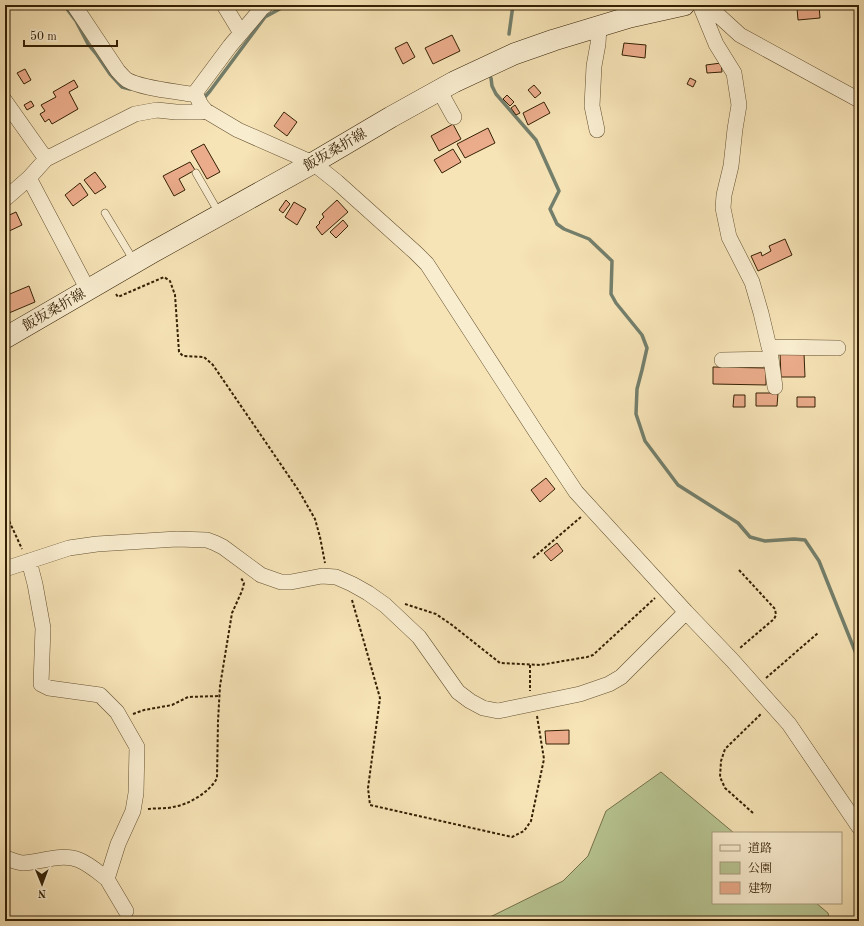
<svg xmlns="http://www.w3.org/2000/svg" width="864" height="926" viewBox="0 0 864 926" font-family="'Old Standard TT','Noto Serif JP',serif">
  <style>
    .green { fill: #b7c592; stroke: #76724b }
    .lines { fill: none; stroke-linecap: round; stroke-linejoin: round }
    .stream { stroke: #737f6c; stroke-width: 3.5 }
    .building { fill: #ebac8b; stroke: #342004 }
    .lane-casing { stroke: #645130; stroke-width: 8 }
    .street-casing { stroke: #645130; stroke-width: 16 }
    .secondary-casing { stroke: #342004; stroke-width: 22 }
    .path { stroke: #342004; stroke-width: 2; stroke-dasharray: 3 2; stroke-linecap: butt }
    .lane { stroke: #f9edd0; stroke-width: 7 }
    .street { stroke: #f9edd0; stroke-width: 15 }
    .secondary { stroke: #f9edd0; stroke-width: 21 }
    .labels { text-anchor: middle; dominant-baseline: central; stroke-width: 4; stroke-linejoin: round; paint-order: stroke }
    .street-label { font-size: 14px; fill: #342004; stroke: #f9edd0 }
  </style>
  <rect width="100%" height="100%" fill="#f6e3b6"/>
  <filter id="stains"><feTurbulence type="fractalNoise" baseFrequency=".005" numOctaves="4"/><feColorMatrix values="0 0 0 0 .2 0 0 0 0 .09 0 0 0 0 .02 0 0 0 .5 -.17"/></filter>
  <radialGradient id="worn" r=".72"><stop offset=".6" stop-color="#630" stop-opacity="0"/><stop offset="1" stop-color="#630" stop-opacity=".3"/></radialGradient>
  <path class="green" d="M 661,772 L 734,833 L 713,833 L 713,903 L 816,903 L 828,913 L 830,921 L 482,921 L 563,881 L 588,856 L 606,811 Z"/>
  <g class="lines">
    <path class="stream" d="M 64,5 L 76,21 L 88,44 L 97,55 L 110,74 L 122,87 L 130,89
      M 509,34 L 513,5
      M 491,78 L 492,86 L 496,94 L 536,140 L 559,191 L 550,209 L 557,224 L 564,229 L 589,239 L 612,261 L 611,294 L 616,303 L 642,335 L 647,348 L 642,370 L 637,389 L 636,414 L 645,441 L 678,485 L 738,523 L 750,537 L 765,541 L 794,539 L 805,540 L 819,561 L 859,661
      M 203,99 L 210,91 L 265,17 L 287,5
      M 859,731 L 858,736 L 859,741"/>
  </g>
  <path class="building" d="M 819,6 L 820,18 L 798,20 L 797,8 Z
    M 452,35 L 460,51 L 433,64 L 425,48 Z
    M 407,42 L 415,57 L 403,64 L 395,48 Z
    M 624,43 L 646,45 L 645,58 L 622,55 Z
    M 721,63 L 722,72 L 707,73 L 706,65 Z
    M 25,69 L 31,80 L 24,84 L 17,73 Z
    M 690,78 L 696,81 L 693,87 L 687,84 Z
    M 74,80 L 78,87 L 69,92 L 78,109 L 52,124 L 49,119 L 45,122 L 40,114 L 45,111 L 41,105 L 56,97 L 53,92 Z
    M 534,85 L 541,93 L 535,98 L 528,90 Z
    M 507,95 L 514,102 L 510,106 L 503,99 Z
    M 31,101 L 34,106 L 27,110 L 24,105 Z
    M 544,102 L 550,113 L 528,125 L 523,113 Z
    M 515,105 L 520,113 L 516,115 L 511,108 Z
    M 284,112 L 297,122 L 287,136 L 274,126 Z
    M 453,124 L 461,139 L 439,151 L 431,136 Z
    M 488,128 L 495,143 L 465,158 L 457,144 Z
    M 204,144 L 220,172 L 207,179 L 191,151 Z
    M 453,149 L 461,162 L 442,173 L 434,160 Z
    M 190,162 L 195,170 L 179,179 L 185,190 L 174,196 L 163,176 Z
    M 95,172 L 106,187 L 95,194 L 84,180 Z
    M 80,183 L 88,195 L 73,206 L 65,195 Z
    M 286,200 L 290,204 L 283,213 L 279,210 Z
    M 337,200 L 348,212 L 322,235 L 316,227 L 320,223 L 319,222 L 324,217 L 322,214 Z
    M 294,202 L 306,209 L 297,225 L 285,217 Z
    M 16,212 L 22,225 L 5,233 L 5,217 Z
    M 343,220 L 348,226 L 336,238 L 330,232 Z
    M 785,239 L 792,255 L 758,271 L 751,256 L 761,252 L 762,256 L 771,251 L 769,246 Z
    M 29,286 L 35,302 L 9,313 L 5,302 L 5,296 Z
    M 780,353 L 804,353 L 805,377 L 781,377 Z
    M 713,367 L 766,368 L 766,385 L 713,384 Z
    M 756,393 L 778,393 L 777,406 L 756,406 Z
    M 734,395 L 745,395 L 745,407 L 733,407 Z
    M 797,397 L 815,397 L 815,407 L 797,407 Z
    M 546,478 L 555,489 L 540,502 L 531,490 Z
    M 557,543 L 563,551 L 551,561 L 544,553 Z
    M 569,730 L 569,744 L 546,744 L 545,731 Z"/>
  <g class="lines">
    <g class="lane-casing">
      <path id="lane" d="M 196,173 L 219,213
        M 105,213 L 134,261"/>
    </g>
    <g class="street-casing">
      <path id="street" d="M 74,5 L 118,71 C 121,74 124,78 127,80 C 141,88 173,91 190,94 L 195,93 L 230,46 L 262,8 L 266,5
        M 224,5 L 241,33
        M 700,5 L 716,44 L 734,73 L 739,105 L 735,129 L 731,166 L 724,195 L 723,208 L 729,237 L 752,282 L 761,313 L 770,351 L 775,387
        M 712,5 L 717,14 L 740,35 L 859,100
        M 439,90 L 454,117
        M 195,93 L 201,105 L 206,111 L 238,130 L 313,163 L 337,182 L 416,253 L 427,264 L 536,432 L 576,492 L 686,612 L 732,660 L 789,724 L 859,827
        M 5,101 L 46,159
        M 597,130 L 592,106 L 594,66 L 598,44 L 599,26
        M 29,178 L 88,290
        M 5,199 L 29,178 L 46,159 L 135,114 L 157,110 L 176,112 L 201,112 L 206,111
        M 769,347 L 838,348
        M 722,360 L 771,359
        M 29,561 L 35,584 L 43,628 L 41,684 L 49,688 L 100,695 L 117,712 L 137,747 L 136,793 L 133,811 L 118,844 L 107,879 L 126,911
        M 5,569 L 69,548 L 97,544 L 177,539 L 207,540 L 215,543 L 223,547 L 261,575 L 281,582 L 291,582 L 322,576 L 336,577 L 352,584 L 368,593 L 385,605 L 419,637 L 458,692 L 470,701 L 483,708 L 498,711 L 580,694 L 609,684 L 621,677 L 686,612
        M 5,858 C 10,859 17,863 23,863 C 41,862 61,853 79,860 C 89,864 98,872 107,879"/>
    </g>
    <g class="secondary-casing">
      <path id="secondary" d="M 5,338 L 153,252 L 313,163 L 391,117 L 454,82 L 514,54 L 554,40 L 630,17 L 684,5"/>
    </g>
    <path class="path" d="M 116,294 L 118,297 L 164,277 L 170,281 L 175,295 L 179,352 L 183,356 L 204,357 L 213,365 L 299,491 L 315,519 L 320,537 L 325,563
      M 5,512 L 22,549
      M 533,558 L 581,517
      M 739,570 L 775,609 L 776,615 L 774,619 L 740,648
      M 352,600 L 380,698 L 368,788 L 370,805 L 512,837 L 524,831 L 531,821 L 544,759 L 537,716
      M 405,604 L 436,614 L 452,625 L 500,663 L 540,665 L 587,657 L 593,655 L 655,598
      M 530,665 L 530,691
      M 766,678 L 818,633
      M 133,714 L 144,710 L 172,705 L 188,697 L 219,696
      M 148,809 C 156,808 165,809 173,807 C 188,805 210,792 217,778 L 218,721 L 220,686 L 232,613 L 242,591 L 244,583 L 241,578
      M 753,813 L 725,788 L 720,777 L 721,761 L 725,749 L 762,713"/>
    <use href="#lane" class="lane"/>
    <use href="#street" class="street"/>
    <use href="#secondary" class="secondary"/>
  </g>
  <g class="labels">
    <g class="street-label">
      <text transform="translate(335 150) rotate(-30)">飯坂桑折線</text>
      <text transform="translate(54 310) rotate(-30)">飯坂桑折線</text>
    </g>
  </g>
  <rect width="864" height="926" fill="none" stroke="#f6e3b6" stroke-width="20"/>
  <rect x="6" y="6" width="852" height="914" fill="none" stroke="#342004" stroke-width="2"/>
  <rect x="10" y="10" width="844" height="906" fill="none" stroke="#342004"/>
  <rect x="712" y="832" width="130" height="72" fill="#f9edd0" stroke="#aa9b7e"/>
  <rect x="720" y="845" width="20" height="6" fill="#f9edd0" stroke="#aa9b7e"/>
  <text x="748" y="852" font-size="12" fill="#342004">道路</text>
  <rect x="720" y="862" width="20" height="12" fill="#b7c592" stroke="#aa9b7e"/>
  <text x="748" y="872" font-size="12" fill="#342004">公園</text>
  <rect x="720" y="882" width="20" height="12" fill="#ebac8b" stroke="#aa9b7e"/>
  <text x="748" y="892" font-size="12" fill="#342004">建物</text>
  <g transform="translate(42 884) rotate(179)" stroke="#f9edd0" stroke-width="3" paint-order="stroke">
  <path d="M0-3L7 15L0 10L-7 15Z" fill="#342004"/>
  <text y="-6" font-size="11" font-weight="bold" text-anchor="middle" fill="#342004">N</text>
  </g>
  <path d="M24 40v6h93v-6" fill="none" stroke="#342004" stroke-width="2"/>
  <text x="30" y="40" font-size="12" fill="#342004" stroke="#f9edd0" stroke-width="3" paint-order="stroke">50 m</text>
  <rect width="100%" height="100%" filter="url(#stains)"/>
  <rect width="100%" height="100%" fill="url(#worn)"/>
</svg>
